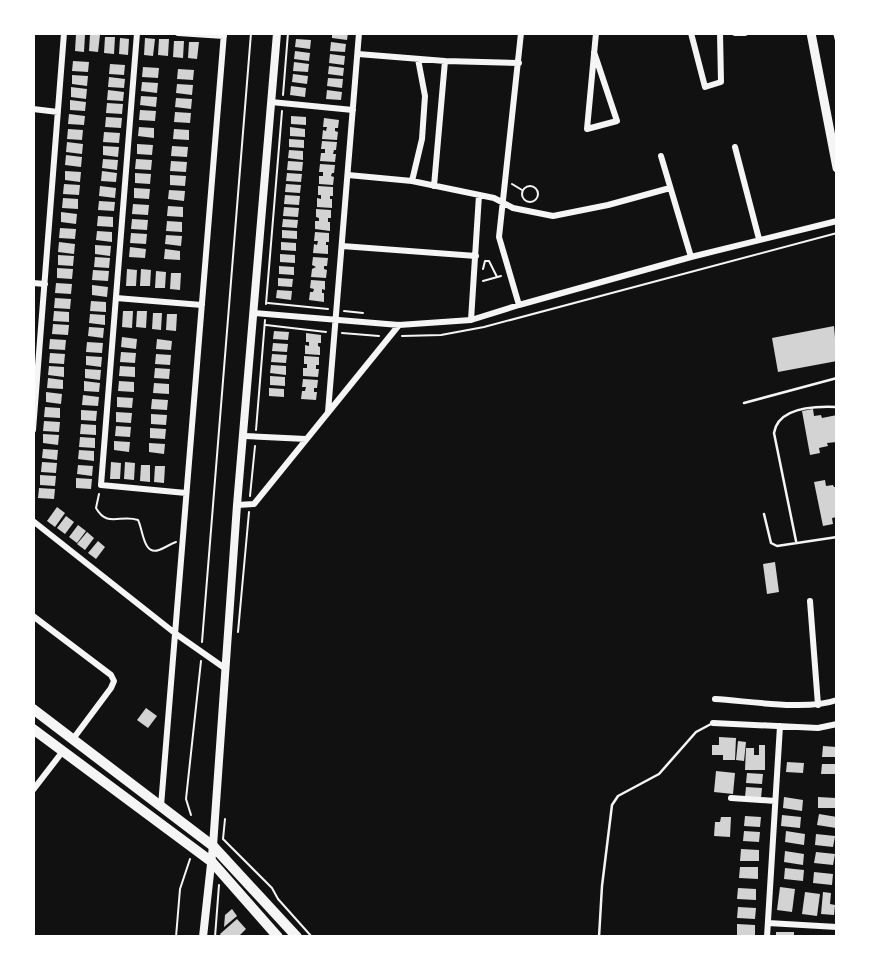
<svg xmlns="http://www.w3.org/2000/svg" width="870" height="970" viewBox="0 0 870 970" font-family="Georgia,serif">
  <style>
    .building { fill: #d3d3d3 }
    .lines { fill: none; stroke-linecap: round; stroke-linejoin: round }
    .path { stroke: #f5f5f5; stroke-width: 2 }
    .service { stroke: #f5f5f5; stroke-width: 2.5 }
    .minor { stroke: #f5f5f5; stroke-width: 6 }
    .tertiary { stroke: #f5f5f5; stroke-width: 8 }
    .secondary { stroke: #f5f5f5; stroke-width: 9 }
    .primary { stroke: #f5f5f5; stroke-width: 10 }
  </style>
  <rect width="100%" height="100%" fill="#111"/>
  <path class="building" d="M 332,33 L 348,33 L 347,40 L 332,38 Z
    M 76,34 L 85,35 L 84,52 L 75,51 Z
    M 90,35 L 100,35 L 98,52 L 89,51 Z
    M 105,37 L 115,37 L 114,54 L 104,53 Z
    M 120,38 L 129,39 L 128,55 L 119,54 Z
    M 145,38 L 155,39 L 153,56 L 144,55 Z
    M 159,39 L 169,39 L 168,56 L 158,55 Z
    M 296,39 L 311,40 L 310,49 L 295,47 Z
    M 174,41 L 184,41 L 183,58 L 173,57 Z
    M 189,42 L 199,42 L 197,59 L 188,58 Z
    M 331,42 L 346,44 L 345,52 L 330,51 Z
    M 295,51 L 310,53 L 309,61 L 294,59 Z
    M 330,54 L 345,56 L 344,65 L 329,63 Z
    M 73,61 L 89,62 L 88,72 L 72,71 Z
    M 294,62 L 309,64 L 308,72 L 293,71 Z
    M 110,64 L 125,65 L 124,75 L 109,74 Z
    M 329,66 L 344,68 L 343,76 L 328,74 Z
    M 143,67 L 159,68 L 158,78 L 142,77 Z
    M 178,69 L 194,70 L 193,80 L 177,79 Z
    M 293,74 L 308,76 L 307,84 L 292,82 Z
    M 72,75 L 88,76 L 87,86 L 72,84 Z
    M 109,77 L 125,79 L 124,88 L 108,87 Z
    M 328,78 L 343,79 L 342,88 L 327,86 Z
    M 142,82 L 158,83 L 157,93 L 141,91 Z
    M 177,84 L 193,85 L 192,95 L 176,93 Z
    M 291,86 L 306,88 L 305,97 L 290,95 Z
    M 71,87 L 87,89 L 86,99 L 71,97 Z
    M 108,90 L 124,92 L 123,101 L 107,100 Z
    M 327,90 L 342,92 L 341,100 L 326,99 Z
    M 141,96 L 157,97 L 156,107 L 140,105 Z
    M 176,98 L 192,99 L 191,109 L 175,107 Z
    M 70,100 L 86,102 L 85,111 L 70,110 Z
    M 107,103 L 123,104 L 122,114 L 106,113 Z
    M 140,110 L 156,111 L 155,121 L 139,120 Z
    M 175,112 L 191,113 L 190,123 L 174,122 Z
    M 69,114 L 85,116 L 84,125 L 68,124 Z
    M 291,116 L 306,117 L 306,125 L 291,124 Z
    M 106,117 L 122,118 L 121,128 L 105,127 Z
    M 324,118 L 339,120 L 338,128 L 335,128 L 335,131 L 338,132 L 337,140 L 322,139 L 323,130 L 326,131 L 327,127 L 323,127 Z
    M 139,127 L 154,128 L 154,138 L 138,136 Z
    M 290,127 L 305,129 L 305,137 L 290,136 Z
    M 68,129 L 83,130 L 82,140 L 67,139 Z
    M 174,129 L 189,130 L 189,140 L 173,139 Z
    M 104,132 L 120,133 L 119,143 L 103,142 Z
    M 289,139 L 304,140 L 304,148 L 289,147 Z
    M 322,141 L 337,142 L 336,150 L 334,150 L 333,154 L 336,154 L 335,162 L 320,161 L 321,153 L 325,153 L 325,149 L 321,149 Z
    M 67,142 L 83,144 L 82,154 L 66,152 Z
    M 137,144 L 153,145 L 152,155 L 137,154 Z
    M 103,146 L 119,147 L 118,157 L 103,155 Z
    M 172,146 L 188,147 L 187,157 L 171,156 Z
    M 289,150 L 303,151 L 303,160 L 288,158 Z
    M 66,155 L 82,157 L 81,167 L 65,165 Z
    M 103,159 L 118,160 L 117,170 L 102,168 Z
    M 136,159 L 152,160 L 151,170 L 135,169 Z
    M 171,161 L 187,162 L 186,172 L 170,171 Z
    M 288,161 L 303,162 L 302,171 L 287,170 Z
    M 320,164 L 335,165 L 334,173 L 332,173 L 331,176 L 334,177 L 333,185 L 319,184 L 319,176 L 323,176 L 323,172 L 319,172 Z
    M 65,171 L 81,172 L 80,182 L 65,180 Z
    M 102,171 L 117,173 L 116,182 L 101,181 Z
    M 135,173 L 151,174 L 150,184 L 135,183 Z
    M 287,173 L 302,174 L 301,182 L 286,181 Z
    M 170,175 L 186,176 L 185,186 L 170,185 Z
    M 64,184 L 80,185 L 79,195 L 63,194 Z
    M 286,184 L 301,185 L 300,193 L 285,192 Z
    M 100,186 L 116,188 L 115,198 L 99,196 Z
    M 318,186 L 333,187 L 333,196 L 330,196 L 330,199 L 332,199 L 332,208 L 317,207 L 317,198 L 321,199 L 321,195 L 318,195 Z
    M 134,188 L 150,189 L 149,199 L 134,198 Z
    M 169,190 L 185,191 L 184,201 L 168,199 Z
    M 285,195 L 300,196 L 299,205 L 284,204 Z
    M 63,198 L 78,199 L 78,209 L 62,208 Z
    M 99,201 L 115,202 L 114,211 L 98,210 Z
    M 133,204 L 149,205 L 148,215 L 132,214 Z
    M 168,206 L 183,207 L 183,217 L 167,216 Z
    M 284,207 L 299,208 L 298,217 L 283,216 Z
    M 316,209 L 331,210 L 331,218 L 328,218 L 328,222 L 330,222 L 330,231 L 315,229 L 315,221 L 319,221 L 319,218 L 316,217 Z
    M 61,212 L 77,214 L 76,224 L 61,222 Z
    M 98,216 L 113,217 L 113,227 L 97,226 Z
    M 132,219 L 148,220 L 147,230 L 131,229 Z
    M 283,219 L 298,220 L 297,228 L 282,227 Z
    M 167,221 L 182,222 L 182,232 L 166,231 Z
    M 60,228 L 76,229 L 75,239 L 59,238 Z
    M 282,230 L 297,231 L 297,239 L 282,238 Z
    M 97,231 L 112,232 L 112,242 L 96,240 Z
    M 315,232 L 329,233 L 329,242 L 326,242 L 326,245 L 328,245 L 328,254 L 313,253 L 314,244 L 317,245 L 318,241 L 314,241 Z
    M 131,233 L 147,234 L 146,244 L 130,243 Z
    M 166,235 L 182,236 L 181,246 L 165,244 Z
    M 59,242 L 75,244 L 74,254 L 58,252 Z
    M 281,242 L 296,243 L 296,251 L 281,250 Z
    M 95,245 L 111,246 L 110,256 L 95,254 Z
    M 130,247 L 146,249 L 145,258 L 129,257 Z
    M 165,249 L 180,251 L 180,260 L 164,259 Z
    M 280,254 L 295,255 L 295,263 L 280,262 Z
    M 58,255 L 74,256 L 73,266 L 58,265 Z
    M 95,257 L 110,258 L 109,268 L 94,267 Z
    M 313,257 L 328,258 L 327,266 L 324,266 L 324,269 L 327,270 L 326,278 L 311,277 L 312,269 L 316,267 L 312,265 Z
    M 279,266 L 294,267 L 294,275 L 279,274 Z
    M 57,268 L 73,269 L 72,279 L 57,278 Z
    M 127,269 L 137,270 L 136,286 L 126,286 Z
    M 141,269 L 151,270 L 150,286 L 140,286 Z
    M 93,270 L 109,271 L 108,281 L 92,280 Z
    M 156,271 L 166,272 L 165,288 L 155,288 Z
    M 171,273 L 181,273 L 180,290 L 170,289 Z
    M 278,278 L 293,279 L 292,287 L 278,286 Z
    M 311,280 L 325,281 L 325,290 L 322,289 L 322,293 L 324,293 L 324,302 L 309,300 L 310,292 L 313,292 L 314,289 L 310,288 Z
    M 56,283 L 72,284 L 71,294 L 55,293 Z
    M 92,285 L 108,287 L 107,297 L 92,295 Z
    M 277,290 L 292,291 L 291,300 L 276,298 Z
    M 55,298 L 71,299 L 70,309 L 54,308 Z
    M 91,301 L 106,302 L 106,312 L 90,311 Z
    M 54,311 L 69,312 L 69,322 L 53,321 Z
    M 123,311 L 133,311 L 132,328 L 122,327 Z
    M 137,311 L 147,311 L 146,328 L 136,327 Z
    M 153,313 L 162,313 L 161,330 L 152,329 Z
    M 90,314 L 105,315 L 105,325 L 89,323 Z
    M 167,314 L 177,314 L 176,331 L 166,330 Z
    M 53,324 L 69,325 L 68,335 L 52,334 Z
    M 834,326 L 837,361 L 778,372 L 772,338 Z
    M 89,327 L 104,328 L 103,338 L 88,336 Z
    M 274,331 L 289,332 L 288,340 L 273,339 Z
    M 306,333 L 321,335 L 321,343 L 318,343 L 318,346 L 320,347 L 320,355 L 305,354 L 305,345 L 309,346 L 309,342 L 306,342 Z
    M 122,337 L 137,339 L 136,349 L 121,347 Z
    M 50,339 L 66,340 L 65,350 L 49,349 Z
    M 157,339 L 172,341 L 171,350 L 156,349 Z
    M 87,342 L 103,343 L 102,353 L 86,352 Z
    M 273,343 L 288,344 L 287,352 L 272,351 Z
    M 121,352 L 136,353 L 135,363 L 120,362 Z
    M 50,353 L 65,354 L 64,364 L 49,363 Z
    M 156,354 L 171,355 L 170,365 L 155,364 Z
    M 272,354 L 287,355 L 286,363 L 271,362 Z
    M 86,356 L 102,357 L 101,367 L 86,365 Z
    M 304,356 L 319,357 L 319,365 L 316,365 L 316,369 L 319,369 L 318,377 L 303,376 L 303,368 L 307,368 L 307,364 L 304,364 Z
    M 271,365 L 286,366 L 286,375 L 270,373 Z
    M 49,366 L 64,367 L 64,377 L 48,375 Z
    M 120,366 L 135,367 L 135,377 L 119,376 Z
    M 155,368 L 170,369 L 169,379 L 154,378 Z
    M 85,369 L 101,370 L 100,380 L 85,378 Z
    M 270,376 L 285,377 L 285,386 L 270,385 Z
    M 48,378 L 63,380 L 63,389 L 47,388 Z
    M 303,379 L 318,380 L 317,388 L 314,388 L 314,392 L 317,392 L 316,400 L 301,399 L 302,391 L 305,391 L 306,387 L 302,387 Z
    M 84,381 L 100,383 L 99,392 L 84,391 Z
    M 119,381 L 134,382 L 134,392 L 118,391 Z
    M 154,383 L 169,384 L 169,394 L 153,393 Z
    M 269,388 L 284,389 L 284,397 L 269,396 Z
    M 46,392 L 62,394 L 61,404 L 46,402 Z
    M 83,395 L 99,397 L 98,406 L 82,405 Z
    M 117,397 L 133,398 L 132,408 L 117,407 Z
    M 152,399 L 168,400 L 167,410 L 151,409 Z
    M 45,407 L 60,408 L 60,418 L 44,417 Z
    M 813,409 L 814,416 L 821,415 L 822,418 L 837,415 L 837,442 L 827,443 L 828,446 L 819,448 L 820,453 L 810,455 L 802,411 Z
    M 81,410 L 97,411 L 96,421 L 81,420 Z
    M 116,412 L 132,413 L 131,423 L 116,422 Z
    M 151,414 L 167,415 L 166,425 L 151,424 Z
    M 44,421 L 60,422 L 59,432 L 43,431 Z
    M 81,424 L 96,425 L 96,435 L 80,434 Z
    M 116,426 L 131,427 L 130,437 L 115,436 Z
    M 150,428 L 166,429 L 165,439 L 150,438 Z
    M 43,434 L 59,435 L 58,445 L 43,443 Z
    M 80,437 L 95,438 L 95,448 L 79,447 Z
    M 114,441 L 130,442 L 129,452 L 114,450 Z
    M 149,443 L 165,444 L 164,454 L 149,452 Z
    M 43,449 L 58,450 L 57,460 L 42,458 Z
    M 79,450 L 94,451 L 94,461 L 78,459 Z
    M 42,462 L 57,463 L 56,473 L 41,472 Z
    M 111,462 L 121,463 L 120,479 L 110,479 Z
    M 125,462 L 135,463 L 134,480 L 124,479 Z
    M 78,465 L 93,466 L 92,476 L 77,474 Z
    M 141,465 L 150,465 L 150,482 L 140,481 Z
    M 155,466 L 165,466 L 164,483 L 154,482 Z
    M 40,475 L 56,476 L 55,486 L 40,485 Z
    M 76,478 L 92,479 L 91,489 L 76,488 Z
    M 825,480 L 826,486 L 833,485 L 834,487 L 837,487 L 837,517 L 832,518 L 833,524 L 823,526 L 814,482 Z
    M 39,488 L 55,489 L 54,499 L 38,498 Z
    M 57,507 L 65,513 L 55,527 L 47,521 Z
    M 66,516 L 74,522 L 65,534 L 57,528 Z
    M 78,525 L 86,531 L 77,543 L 69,537 Z
    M 87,532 L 94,538 L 85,550 L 77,544 Z
    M 98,541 L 105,547 L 96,559 L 88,553 Z
    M 775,562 L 779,592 L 767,594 L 763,564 Z
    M 146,708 L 157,716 L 148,728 L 137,720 Z
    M 719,737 L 736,738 L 735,760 L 723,760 L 723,755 L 712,755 L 712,745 L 719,745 Z
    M 738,741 L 746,742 L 744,761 L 736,760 Z
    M 759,745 L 765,745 L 765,770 L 745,770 L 746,748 L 754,748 L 754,755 L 759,755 Z
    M 823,746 L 837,747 L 837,757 L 822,757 Z
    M 787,762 L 804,763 L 803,773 L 786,772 Z
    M 822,764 L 837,764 L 837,774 L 821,774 Z
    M 716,771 L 735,773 L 733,794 L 714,792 Z
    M 747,773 L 763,774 L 762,784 L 746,783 Z
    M 746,787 L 762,788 L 761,798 L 745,797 Z
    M 784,797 L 803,800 L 802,811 L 783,808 Z
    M 818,797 L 836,798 L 835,808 L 818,808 Z
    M 819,814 L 837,817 L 836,828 L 817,825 Z
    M 782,815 L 801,817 L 800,828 L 781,826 Z
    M 745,816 L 761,817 L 760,827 L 744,826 Z
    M 721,817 L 731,817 L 730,837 L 714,836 L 715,822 L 720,822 Z
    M 744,831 L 760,832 L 759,842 L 743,841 Z
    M 786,831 L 805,834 L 804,845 L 785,842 Z
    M 816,834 L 835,836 L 833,847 L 815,845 Z
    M 741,849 L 759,850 L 759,861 L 740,861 Z
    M 785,851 L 804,854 L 803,865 L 784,862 Z
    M 816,852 L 835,854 L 833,865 L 814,863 Z
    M 740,867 L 758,867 L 758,879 L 739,878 Z
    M 785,868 L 804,870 L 803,881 L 784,879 Z
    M 814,872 L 833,874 L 832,885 L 813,883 Z
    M 780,887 L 795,889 L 792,912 L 777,910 Z
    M 738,888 L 756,889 L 756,900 L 737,899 Z
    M 805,892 L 820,894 L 817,916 L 802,914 Z
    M 823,892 L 831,893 L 830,904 L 835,905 L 834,915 L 821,914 Z
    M 738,907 L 756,908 L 755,919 L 737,918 Z
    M 232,909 L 237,916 L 224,927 L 225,915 Z
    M 237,919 L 246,929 L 238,937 L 222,937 L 220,934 Z
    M 737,924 L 755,925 L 755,936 L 737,935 Z
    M 776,932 L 794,932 L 794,937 L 776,937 Z"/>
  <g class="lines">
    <path class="path" d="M 834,33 L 837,44
      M 283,95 L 288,33
      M 512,184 L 522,190
      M522 194a8 8 0 1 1 16 0a8 8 0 1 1-16 0Z
      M 483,269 L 485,261 L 489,261 L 497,277
      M 483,281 L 501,276
      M 268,303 L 328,309
      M 266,304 L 282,111
      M 344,311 L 363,313
      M 266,325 L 326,332
      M 342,333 L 379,336
      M 402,336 L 441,335 L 484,327 L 837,233
      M 256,430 L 265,320
      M 99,494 L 96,508 C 107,528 121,514 138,520 C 143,529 143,556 159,550 C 165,548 170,544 176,542
      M 250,496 L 255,446
      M 238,632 L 249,512
      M 202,642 L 251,33
      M 191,815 L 186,799 L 201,661
      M 225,819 L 223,839 L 272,888 L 278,899 L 312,937
      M 176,937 L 180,889 L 190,859
      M 215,937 L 219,885"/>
    <path class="service" d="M 744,403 L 837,378
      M 764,514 L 771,543 L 777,546 L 837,537
      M 796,541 L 774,433 C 778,407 815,406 837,407
      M 599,937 L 602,886 L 612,805 L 618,796 L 659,774 L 696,732 L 711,724"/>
    <path class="minor" d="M 137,33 L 101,485 L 186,493
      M 178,33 L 224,36
      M 691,33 L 705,87 L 721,82 L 720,33
      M 735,33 L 745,33
      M 594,52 L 617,121 L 587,129 L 596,33
      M 358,54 L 445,61 L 519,63
      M 271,102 L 353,110
      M 33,109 L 58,112
      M 735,147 L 759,239
      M 661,156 L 691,257
      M 348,175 L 412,181 L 494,198 L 513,208 L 553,216 L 608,205 L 670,188
      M 412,181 L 422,139 L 425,96 L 418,59
      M 434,186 L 445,61
      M 342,246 L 476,256
      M 33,283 L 45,284
      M 116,298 L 202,305
      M 519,305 L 499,237 L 521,33
      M 254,313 L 399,325 L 471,320 L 519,305 L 691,257 L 837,221
      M 471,320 L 479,195
      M 328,412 L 359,33
      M 33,430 L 64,33
      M 245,436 L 306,439
      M 237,505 L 254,504 L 399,325
      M 33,521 L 176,634 L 226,669
      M 810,601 L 818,705
      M 33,616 L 111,675 L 114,681 L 111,688 L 73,739
      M 715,699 C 749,701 806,711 837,700
      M 713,723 L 818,728 L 837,724
      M 33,790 L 63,751
      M 731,798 L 775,801
      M 161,806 L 224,33
      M 768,923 L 837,927
      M 767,937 L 780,726"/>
    <path class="tertiary" d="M 203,937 L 213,846 L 237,505 L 277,33"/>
    <path class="secondary" d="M 811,33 L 837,168"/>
    <path class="primary" d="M 33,709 L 213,846 L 297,937
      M 33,729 L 212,862 L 278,937"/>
  </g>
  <rect width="870" height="970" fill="none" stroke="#ffffff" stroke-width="70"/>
</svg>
